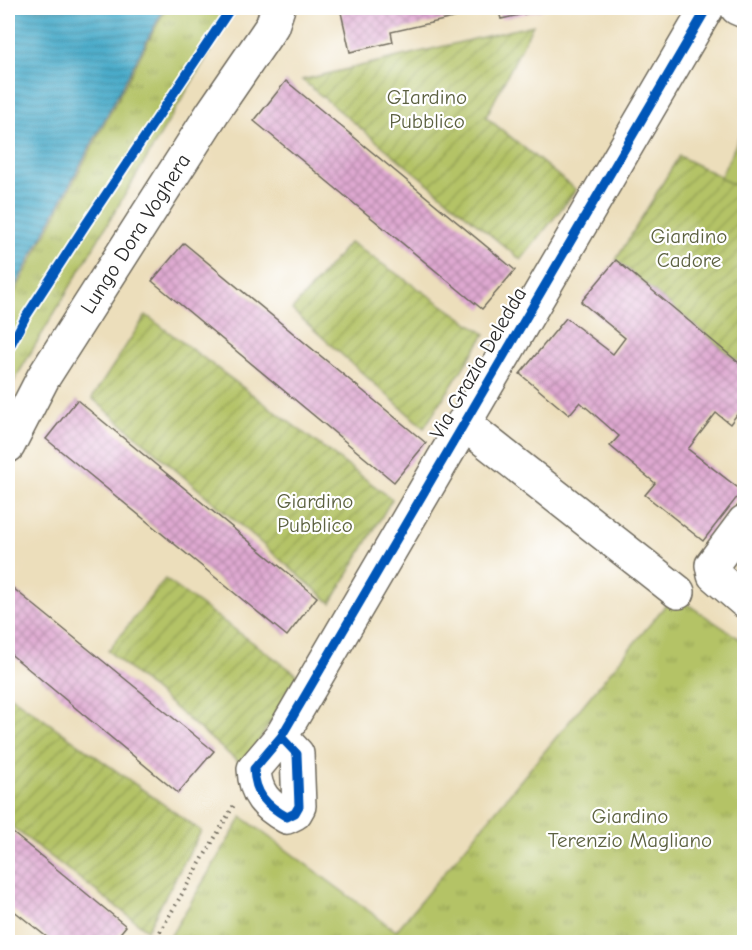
<svg xmlns="http://www.w3.org/2000/svg" width="752" height="950" viewBox="0 0 752 950" font-family="'Comic Neue',sans-serif">
  <style>
    .park { fill: url(#park-tufts); stroke: #707748; stroke-width: 1.5 }
    .garden { fill: url(#garden-furrows); stroke: #707748; stroke-width: 1.5 }
    .pitch { fill: #b4c366; stroke: #707748; stroke-width: 1.5 }
    .water { fill: url(#water-rules); stroke: #3a6c7a; stroke-width: 1.5 }
    .building { fill: url(#building-cross-hatch) }
    .lines { fill: none; stroke-linecap: round; stroke-linejoin: round }
    .minor-casing { stroke: #6f6a5d; stroke-width: 36 }
    .path { stroke: #6f6a5d; stroke-width: 4; stroke-dasharray: 1.5 4.5; stroke-linecap: butt }
    .minor { stroke: #fff; stroke-width: 33 }
    .cycleway-casing { stroke: #fff; stroke-width: 13 }
    .cycleway { stroke: #0057b8; stroke-width: 9 }
    .labels { text-anchor: middle; dominant-baseline: central; stroke-width: 4.5; stroke-linejoin: round; paint-order: stroke }
    .park-label { font-size: 21px; fill: #5b6040; stroke: #fff }
    .street-label { font-size: 21px; fill: #2b2b2b; stroke: #fff }
  </style>
  <defs>
    <pattern id="park-tufts" width="24" height="20" patternUnits="userSpaceOnUse" patternTransform="scale(1.5)"><rect width="24" height="20" fill="#b4c366"/><path d="M3 7l-1-3M5 7V3M7 7l1-3M15 17l-1-3M17 17v-4M19 17l1-3" fill="none" stroke="#939f54"/></pattern>
    <pattern id="garden-furrows" width="10" height="10" patternUnits="userSpaceOnUse" patternTransform="scale(1.5)"><rect width="10" height="10" fill="#b4c366"/><path d="M-1 1l2-2M0 10L10 0M9 11l2-2" fill="none" stroke="#939f54"/></pattern>
    <pattern id="water-rules" width="6" height="5" patternUnits="userSpaceOnUse" patternTransform="scale(1.5)"><rect width="6" height="5" fill="#4aacca"/><path d="M0 2.5h6" fill="none" stroke="#3e8ca4"/></pattern>
    <pattern id="building-cross-hatch" width="8" height="8" patternUnits="userSpaceOnUse" patternTransform="scale(1.5)"><rect width="8" height="8" fill="#dfa9d1"/><path d="M0 0l8 8M0 8l8-8" fill="none" stroke="#b58aaa"/></pattern>
  </defs>
  <rect width="100%" height="100%" fill="#fff"/>
  <filter id="ink" filterUnits="userSpaceOnUse"><feTurbulence type="fractalNoise" baseFrequency=".0167" numOctaves="2"/><feDisplacementMap in="SourceGraphic" scale="12" xChannelSelector="R" yChannelSelector="G"/><feConvolveMatrix kernelMatrix="1 2 1 2 8 2 1 2 1" color-interpolation-filters="sRGB"/></filter>
  <filter id="wash" filterUnits="userSpaceOnUse"><feTurbulence type="fractalNoise" baseFrequency=".008" numOctaves="4" result="noise"/><feDisplacementMap in="SourceGraphic" scale="24" xChannelSelector="R" yChannelSelector="G"/><feGaussianBlur stdDeviation="1.35" result="paint"/><feColorMatrix in="noise" values="0 0 0 0 0 0 0 0 0 0 0 0 0 0 0 0 0 1.4 0 .05"/><feComposite in="paint" operator="in"/></filter>
  <g filter="url(#wash)">
    <rect width="100%" height="100%" fill="#ecdebb"/>
    <path class="park" d="M 166,8 L 236,8 L 8,391 L 8,305 Z
      M 674,595 L 744,642 L 744,942 L 167,942 L 242,817 L 396,931 Z"/>
    <path class="garden" d="M 533,25 L 486,117 L 576,190 L 521,260 L 302,80 Z
      M 679,156 L 744,188 L 744,367 L 616,260 Z
      M 350,242 L 485,334 L 424,428 L 292,310 Z
      M 146,315 L 392,499 L 331,603 L 92,398 Z
      M 165,579 L 299,676 L 243,766 L 108,651 Z
      M 8,694 L 201,831 L 147,930 L 8,824 Z"/>
    <path class="pitch" d="M 744,127 L 744,190 L 720,178 Z"/>
    <path class="water" d="M 8,8 L 164,8 L 8,300 Z"/>
    <g id="blocks">
      <path class="building" d="M 340,8 L 497,8 L 391,32 L 393,42 L 350,52 Z
        M 498,8 L 542,8 L 542,10 L 501,19 Z
        M 286,81 L 515,270 L 482,309 L 254,121 Z
        M 184,243 L 426,443 L 394,482 L 152,281 Z
        M 616,260 L 744,367 L 744,405 L 730,424 L 716,413 L 688,449 L 742,491 L 703,541 L 645,495 L 655,483 L 610,446 L 619,436 L 580,402 L 569,415 L 520,374 L 566,318 L 613,354 L 625,338 L 581,302 Z
        M 77,400 L 317,597 L 287,636 L 46,439 Z
        M 8,584 L 214,751 L 178,793 L 8,652 Z
        M 8,829 L 126,926 L 113,942 L 53,942 L 8,906 Z"/>
    </g>
  </g>
  <g filter="url(#ink)">
    <use href="#blocks" fill-opacity="0" stroke="#6f6a5d" stroke-width="1.5"/>
    <g class="lines">
      <g class="minor-casing">
        <g id="minor">
          <path d="M 737,8 L 744,11"/>
          <path d="M 463,423 L 678,592"/>
          <path id="s1" d="M 8,446 L 43,378 L 213,112 L 272,26 L 278,8"/>
          <path d="M 744,522 L 712,565 L 714,575 L 744,601"/>
          <path d="M 281,737 L 297,754 L 299,806 L 295,813 L 287,817 C 266,805 255,794 254,769 L 281,737 L 707,8"/>
        </g>
      </g>
      <path class="path" d="M 154,942 L 234,805"/>
      <use href="#minor" class="minor"/>
      <g class="cycleway-casing">
        <path id="cycleway" d="M 8,350 L 25,318 L 86,224 L 231,8
          M 281,737 L 297,754 L 299,806 L 295,813 L 287,817 C 266,805 255,794 254,769 L 281,737 L 707,8"/>
      </g>
      <use href="#cycleway" class="cycleway"/>
    </g>
  </g>
  <g class="labels">
    <g class="park-label">
      <text x="427" y="97">GIardino<tspan x="427" dy="24">Pubblico</tspan></text>
      <text x="689" y="236">Giardino<tspan x="689" dy="24">Cadore</tspan></text>
      <text x="315" y="501">Giardino<tspan x="315" dy="24">Pubblico</tspan></text>
      <text x="630" y="816">Giardino<tspan x="630" dy="24">Terenzio Magliano</tspan></text>
    </g>
    <g class="street-label">
      <text stroke="none"><textPath href="#s1" startOffset="248">Lungo Dora Voghera</textPath></text>
      <text transform="translate(478 363) rotate(-60)">Via Grazia Deledda</text>
    </g>
  </g>
  <rect width="752" height="950" fill="none" stroke="#fff" stroke-width="30"/>
</svg>
